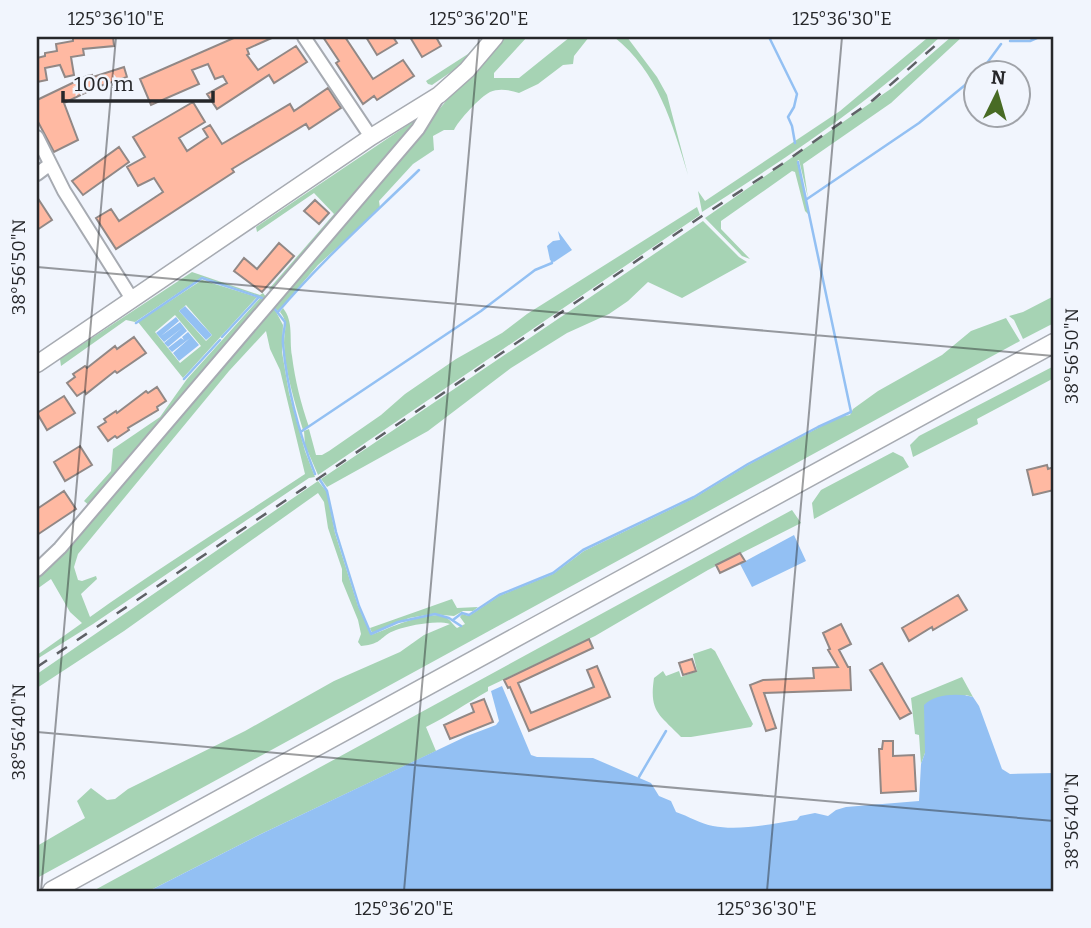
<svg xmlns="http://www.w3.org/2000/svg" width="1091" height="928" viewBox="0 0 1091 928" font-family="Bitter,serif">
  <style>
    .green { fill: #a6d3b4; fill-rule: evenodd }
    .water { fill: #93c0f3 }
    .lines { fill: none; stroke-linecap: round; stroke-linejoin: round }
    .stream { stroke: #93c0f3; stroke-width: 2.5 }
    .building { fill: #ffb9a2; stroke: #918886; stroke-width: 2 }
    .minor-casing { stroke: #a7abb2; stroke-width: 16 }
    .major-casing { stroke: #a7abb2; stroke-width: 19 }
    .highway-casing { stroke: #a7abb2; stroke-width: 21 }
    .minor { stroke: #fff; stroke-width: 12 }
    .major { stroke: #fff; stroke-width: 16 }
    .highway { stroke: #fff; stroke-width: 18 }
    .rail { stroke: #5f6166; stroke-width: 2.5; stroke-dasharray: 12 12; stroke-linecap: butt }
    .ticks { fill: none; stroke: #26272a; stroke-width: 2; stroke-opacity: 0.45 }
    .neatline { fill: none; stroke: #26272a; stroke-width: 2.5 }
    .ticks-label { font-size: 18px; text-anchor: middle; fill: #26272a }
  </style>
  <rect width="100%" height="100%" fill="#f1f5fd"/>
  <path class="green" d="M 483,37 L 489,37 L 470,59 L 432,85 L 428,84 L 426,81 L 468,54 Z
    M 500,37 L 527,37 L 494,73 L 494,78 L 519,78 L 570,37 L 589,37 L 574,56 L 573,64 L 563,65 L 538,84 L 519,93 C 510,90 499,88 490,92 C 480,97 458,121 454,130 L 444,130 L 433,136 L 434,150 L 413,164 L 379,201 L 380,208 L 374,214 L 318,265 L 278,311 L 274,308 L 283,325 L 282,352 L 289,393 L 305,451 L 315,477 L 309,478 L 93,624 L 37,659 L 37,655 L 82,623 L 70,612 L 51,579 L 37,589 L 37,573 L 90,522 L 126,481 ZM 266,331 L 270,349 L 280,370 L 305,474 C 233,522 160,567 90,617 L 81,594 L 97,579 L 96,576 L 82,581 L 78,580 L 74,567 L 78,554 L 229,371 Z
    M 614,37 L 627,37 L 657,77 L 667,95 L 688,175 C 672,123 658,72 614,37 Z
    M 933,37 L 940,37 C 868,104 785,159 702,212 L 698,191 L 705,201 L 840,111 L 926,39 Z
    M 951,37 L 962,37 L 891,103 L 803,164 L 808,198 L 799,160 L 797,161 L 809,215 L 805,211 L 795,172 L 792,171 L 721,221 L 721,229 L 750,259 L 742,256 L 705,218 L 892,88 Z
    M 421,116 L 271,291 L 269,289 L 334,214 L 314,193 L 257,232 L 256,227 Z
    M 697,207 L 700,215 L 318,475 L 305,445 L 304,431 L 309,429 L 316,455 L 322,455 L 329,451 L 381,415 L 405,394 L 456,359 L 502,333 L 527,314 Z
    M 703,221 L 739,257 L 747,262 L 682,298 L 648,282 L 628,301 L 609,314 L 567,333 L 511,368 L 428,431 L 327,487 L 321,479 Z
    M 192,272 L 260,295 L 263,293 L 267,298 L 91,507 L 84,501 L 111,471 L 113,449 L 160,417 L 187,379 L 261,297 L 202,277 L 135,322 L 126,320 L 61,366 L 60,359 Z
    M 202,280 L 257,297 L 183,378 L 138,322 ZM 186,305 L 212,335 L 206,341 L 179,311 ZM 175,315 L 201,346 L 180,363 L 155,332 Z
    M 1054,296 L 1054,323 L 1023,339 L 1014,320 L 1009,316 L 1023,312 Z
    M 283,308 C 294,322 289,338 292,356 C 295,380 301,404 309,427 L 303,430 C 295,403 285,372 284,343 C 284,330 289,323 280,312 Z
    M 1006,318 L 1020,341 L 37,878 L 37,846 L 85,818 L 77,801 L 91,788 L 107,800 L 115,799 L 128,789 L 245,731 L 334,681 L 400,652 L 424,635 L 450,624 C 436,620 411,625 396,630 C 379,636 384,644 361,646 L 358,642 L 361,634 L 358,620 L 342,581 L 342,569 L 328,528 L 324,502 L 318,493 L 124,631 L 37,688 L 37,674 L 318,481 L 327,492 L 335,533 L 358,606 L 371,635 C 387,629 429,609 445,617 C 450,619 453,625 457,628 L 465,624 L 460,617 L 462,614 L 469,616 L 499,596 L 553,574 L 584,551 L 694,498 L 748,465 L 818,428 L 840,417 L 850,415 L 853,409 L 878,391 L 942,355 L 971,331 Z
    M 1054,366 L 1054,378 L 977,419 L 978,424 L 913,457 L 910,445 L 919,436 Z
    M 893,452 L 903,457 L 909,467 L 814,519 L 812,503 L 821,490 Z
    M 792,510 L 801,523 L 708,570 L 595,636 L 488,687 L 488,691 C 467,703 448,716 426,727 L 436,751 L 261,834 L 149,891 L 93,891 Z
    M 452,599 L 457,608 L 478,607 L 473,611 L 463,611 L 454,616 L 432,614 L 409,618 L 372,633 L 370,628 Z
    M 711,648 L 715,651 L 753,724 L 751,727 L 691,737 L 681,737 C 659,714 649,712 654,678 L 663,671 L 666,676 L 679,671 L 681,677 L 697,671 L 693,654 Z
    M 962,677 L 973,697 L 966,695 L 925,742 L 925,753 L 921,764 L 919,735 L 915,734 L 911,698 Z"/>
  <path class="water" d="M 558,231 L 572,250 L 554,262 L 550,260 L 547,246 L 553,241 L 560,240 Z
    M 185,306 L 212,335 L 206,340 L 179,311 Z
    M 176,317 L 179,321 L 161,336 L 180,322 L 187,331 L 168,347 L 164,343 L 182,328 L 164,342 L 156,333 Z
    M 188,332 L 199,345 L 179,361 L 173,353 L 190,338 L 172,352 L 168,348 L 181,338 L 184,340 L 182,337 Z
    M 794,535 L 806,561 L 752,587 L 740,564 Z
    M 502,686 L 531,755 L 537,757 L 593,758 L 651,783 L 659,796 L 671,801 L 676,812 C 688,816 701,824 713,826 C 739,831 771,824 797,820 L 800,816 L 815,813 L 828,816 L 836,810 L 846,807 L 919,801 L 921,764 L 925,753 L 924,705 C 935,694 958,693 973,697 L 979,706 L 1002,769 L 1010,774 L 1054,773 L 1054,891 L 149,891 L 261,834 L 467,736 L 496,725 L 499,721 L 491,691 Z"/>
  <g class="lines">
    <path class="stream" d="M 769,37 L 797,94 L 794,107 L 788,117 L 792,126 L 795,143
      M 1010,41 L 1030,41 L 1039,37
      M 979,74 L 1001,44
      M 807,199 L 919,123 L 976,76
      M 274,308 L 285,322 C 285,329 282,336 283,344 C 287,388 299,433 315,474
      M 278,312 C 321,261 371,217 419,170
      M 136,323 L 202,278 L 262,298
      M 222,337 L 259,297
      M 184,379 L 220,340
      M 302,431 L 481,311 L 535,270 L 552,263 L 552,260
      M 320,480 L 327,491 L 336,532 L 359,606 L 371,634 L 398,622 L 435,614 L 449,618 L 461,626
      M 453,620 L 462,613 L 469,615 L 499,595 L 553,573 L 583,550 L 694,497 L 748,464 L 818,427 L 851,412 L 798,162
      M 639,777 L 666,731"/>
  </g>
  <path class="building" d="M 82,37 L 113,37 L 114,46 L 83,49 L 84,55 L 71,57 L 74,75 L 65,77 L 60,65 L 45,68 L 47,80 L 37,82 L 37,58 L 45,56 L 45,53 L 57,51 L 56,44 L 73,41 L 73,38 Z
    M 236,37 L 274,37 L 247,49 L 249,54 L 247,55 L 258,70 L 296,46 L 307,62 L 274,83 L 269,75 L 217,109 L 207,94 L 227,83 L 223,76 L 215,79 L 208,64 L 192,70 L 199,84 L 151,105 L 140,79 Z
    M 323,37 L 345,37 L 373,79 L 403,60 L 414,76 L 377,100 L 374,96 L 363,104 L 336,63 L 339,61 Z
    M 366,37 L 393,37 L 397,43 L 377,55 Z
    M 410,37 L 436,37 L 441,46 L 422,57 Z
    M 124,67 L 127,77 L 97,87 L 64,103 L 78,140 L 54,152 L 37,120 L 37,100 L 87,76 L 92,75 L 93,77 Z
    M 328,88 L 341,108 L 309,129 L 306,124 L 232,169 L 234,172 L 116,249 L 96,218 L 111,209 L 119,221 L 163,192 L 154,178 L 138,186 L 127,167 L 145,157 L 133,137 L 193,102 L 205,122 L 179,138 L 187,151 L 208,137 L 203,129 L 210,125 L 222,144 L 290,104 L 294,111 Z
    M 119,147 L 129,162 L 83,195 L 72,181 Z
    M 37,197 L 52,220 L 37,230 Z
    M 315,200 L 329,213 L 319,224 L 304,211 Z
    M 279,243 L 294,256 L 262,292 L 234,271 L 244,258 L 257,269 Z
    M 134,337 L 146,353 L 117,373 L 115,371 L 86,394 L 85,391 L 77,396 L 67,383 L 75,377 L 73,374 L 85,366 L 87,368 L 115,346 L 117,349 Z
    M 157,387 L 166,401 L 157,407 L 158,410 L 128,428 L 129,430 L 117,438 L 115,436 L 108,441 L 98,427 L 106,422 L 104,419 L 116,411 L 117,413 L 146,391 L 148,393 Z
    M 64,396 L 75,413 L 47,430 L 37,413 Z
    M 80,446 L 92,465 L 65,481 L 54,462 Z
    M 1047,465 L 1048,469 L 1054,467 L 1054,490 L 1033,495 L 1027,470 Z
    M 64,491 L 76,509 L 37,535 L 37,509 Z
    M 740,553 L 745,561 L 720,573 L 716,565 Z
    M 958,595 L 967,610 L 933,630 L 932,627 L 909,641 L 902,628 Z
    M 841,624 L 851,644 L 839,650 L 848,667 L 850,667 L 851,690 L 764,693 L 776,728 L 766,731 L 750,685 L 763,680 L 814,678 L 813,668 L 838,667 L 828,650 L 830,649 L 823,633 Z
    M 589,639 L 593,648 L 518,683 L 531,713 L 594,687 L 587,670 L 597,666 L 610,697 L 529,731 L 510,687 L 508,688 L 504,680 Z
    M 692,659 L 696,671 L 683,675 L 679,663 Z
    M 882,663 L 911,713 L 900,719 L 870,670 Z
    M 484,699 L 493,722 L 450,739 L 444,725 L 474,712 L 471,704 Z
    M 883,741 L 893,741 L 893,756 L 914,755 L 916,791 L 881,793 L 879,749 L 882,749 Z"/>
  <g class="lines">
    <g class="minor-casing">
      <path id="minor" d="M 304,37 L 371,137
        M 37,137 L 64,191 L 132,299
        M 37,174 L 49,165
        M 37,570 L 60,548 L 418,129 L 437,98"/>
    </g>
    <g class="major-casing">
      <path id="major" d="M 37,364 L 371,137 L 439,95 L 467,70 L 495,37"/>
    </g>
    <g class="highway-casing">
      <path id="highway" d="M 52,891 L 1054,343"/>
    </g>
    <use href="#minor" class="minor"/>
    <use href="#major" class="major"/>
    <use href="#highway" class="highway"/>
    <path class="rail" d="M 37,667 L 322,476 L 702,216 L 782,164 L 873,100 L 945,37"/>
  </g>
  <path class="ticks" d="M 37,267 L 1054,356M 37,732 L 1054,821M 41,891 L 116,37M 404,891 L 479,37M 767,891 L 842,37"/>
  <rect width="1091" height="928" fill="none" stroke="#f1f5fd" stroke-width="77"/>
  <g transform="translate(997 94) rotate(5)"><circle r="33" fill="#f1f5fd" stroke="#a0a3a9" stroke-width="2"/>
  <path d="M0-5L12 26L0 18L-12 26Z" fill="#486b24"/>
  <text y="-10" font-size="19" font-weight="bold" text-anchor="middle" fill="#26272a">N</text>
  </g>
  <path d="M63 91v10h150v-10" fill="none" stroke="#26272a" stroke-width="3.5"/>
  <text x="74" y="91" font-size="21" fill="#26272a" stroke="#f1f5fd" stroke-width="5" paint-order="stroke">100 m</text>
  <rect x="38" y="38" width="1014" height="852" class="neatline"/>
  <g class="ticks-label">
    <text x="116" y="25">125°36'10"E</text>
    <text x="479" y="25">125°36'20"E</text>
    <text x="842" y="25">125°36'30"E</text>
    <text transform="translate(19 267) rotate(-90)" y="6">38°56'50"N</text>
    <text transform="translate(1072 356) rotate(-90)" y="6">38°56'50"N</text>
    <text transform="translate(19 732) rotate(-90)" y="6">38°56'40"N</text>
    <text transform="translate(1072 821) rotate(-90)" y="6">38°56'40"N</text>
    <text x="404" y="915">125°36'20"E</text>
    <text x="767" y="915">125°36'30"E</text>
  </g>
</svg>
